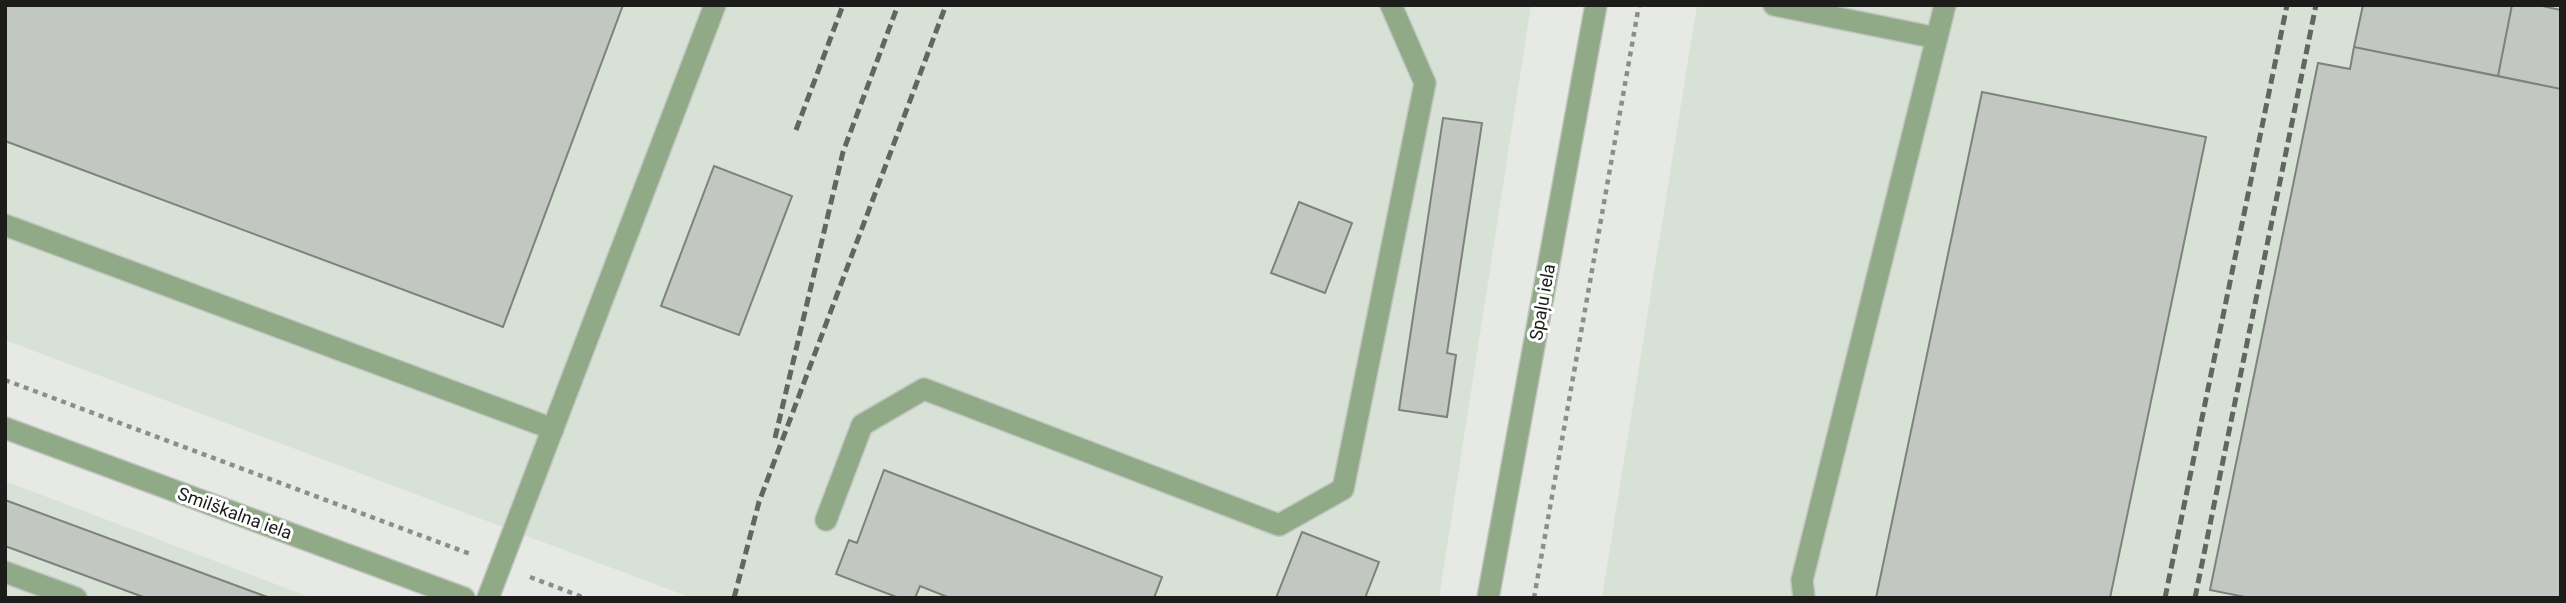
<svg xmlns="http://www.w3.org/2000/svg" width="2566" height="603" viewBox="0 0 2566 603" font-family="Roboto,sans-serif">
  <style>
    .built { fill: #d8e1d5 }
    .building { fill: #c3c7c2; stroke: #7e827d; stroke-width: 2 }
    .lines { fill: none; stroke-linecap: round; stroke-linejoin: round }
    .service-casing { stroke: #c2c4c0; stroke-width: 24 }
    .minor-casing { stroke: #c2c4c0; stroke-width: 24 }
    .path { stroke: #8c8e8a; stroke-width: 4.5; stroke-dasharray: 5 5; stroke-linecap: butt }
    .service { stroke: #90aa87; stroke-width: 21 }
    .minor { stroke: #90aa87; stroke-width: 21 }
    .rail { stroke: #636562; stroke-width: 5; stroke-dasharray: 10 5; stroke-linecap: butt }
    .labels { text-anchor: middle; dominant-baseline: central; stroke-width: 6; stroke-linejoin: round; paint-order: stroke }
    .street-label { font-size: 18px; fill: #1c1d1b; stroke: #fff }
  </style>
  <rect width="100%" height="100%" fill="#e6e9e4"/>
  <path class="built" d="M 5,5 L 1531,5 L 1439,598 L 692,598 L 5,340 Z
    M 1697,5 L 2561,5 L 2561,598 L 1602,598 Z
    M 5,481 L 312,598 L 5,598 Z"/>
  <path class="building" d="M 5,5 L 623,5 L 503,327 L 5,141 Z
    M 2363,5 L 2512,5 L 2498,76 L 2354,47 Z
    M 2512,5 L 2538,5 L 2561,10 L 2561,89 L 2498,76 Z
    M 2354,47 L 2561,89 L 2561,598 L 2250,598 L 2210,590 L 2318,63 L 2350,69 Z
    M 1982,92 L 2206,137 L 2110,598 L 1876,598 Z
    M 1443,118 L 1482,123 L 1447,353 L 1456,355 L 1447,417 L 1399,410 Z
    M 714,166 L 792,196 L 739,335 L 661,306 Z
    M 1299,202 L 1352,223 L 1325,293 L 1271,273 Z
    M 884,470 L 1162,577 L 1154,598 L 950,598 L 920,586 L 915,598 L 899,598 L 836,574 L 849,540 L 857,543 Z
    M 5,500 L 270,598 L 146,598 L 5,546 Z
    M 1302,532 L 1379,562 L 1365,598 L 1276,598 Z"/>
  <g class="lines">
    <g class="service-casing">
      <path id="service" d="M 1774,5 L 1937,38
        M 5,225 L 553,429
        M 826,520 L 862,425 L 924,389 L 1279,525 L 1343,489 L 1425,83 L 1391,5
        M 5,572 L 76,598
        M 488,598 L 715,5
        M 1804,598 L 1802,580 L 1945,5"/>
    </g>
    <g class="minor-casing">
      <path id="minor" d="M 5,428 L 464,598
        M 1488,598 L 1596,5"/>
    </g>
    <path class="path" d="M 5,380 L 473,555
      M 530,577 L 585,598
      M 1534,598 L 1639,5"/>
    <use href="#service" class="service"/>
    <use href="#minor" class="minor"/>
    <path class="rail" d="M 796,130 L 843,5
      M 775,438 L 843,152 L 898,5
      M 734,598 L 759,502 L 946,5
      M 2165,598 L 2287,5
      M 2195,598 L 2316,5"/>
  </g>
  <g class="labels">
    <g class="street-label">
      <text transform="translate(1542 302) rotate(-80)">Spaļu iela</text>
      <text transform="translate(235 513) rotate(20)">Smilškalna iela</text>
    </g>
  </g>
  <rect width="2566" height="603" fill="none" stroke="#1c1d1b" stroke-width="14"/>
</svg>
